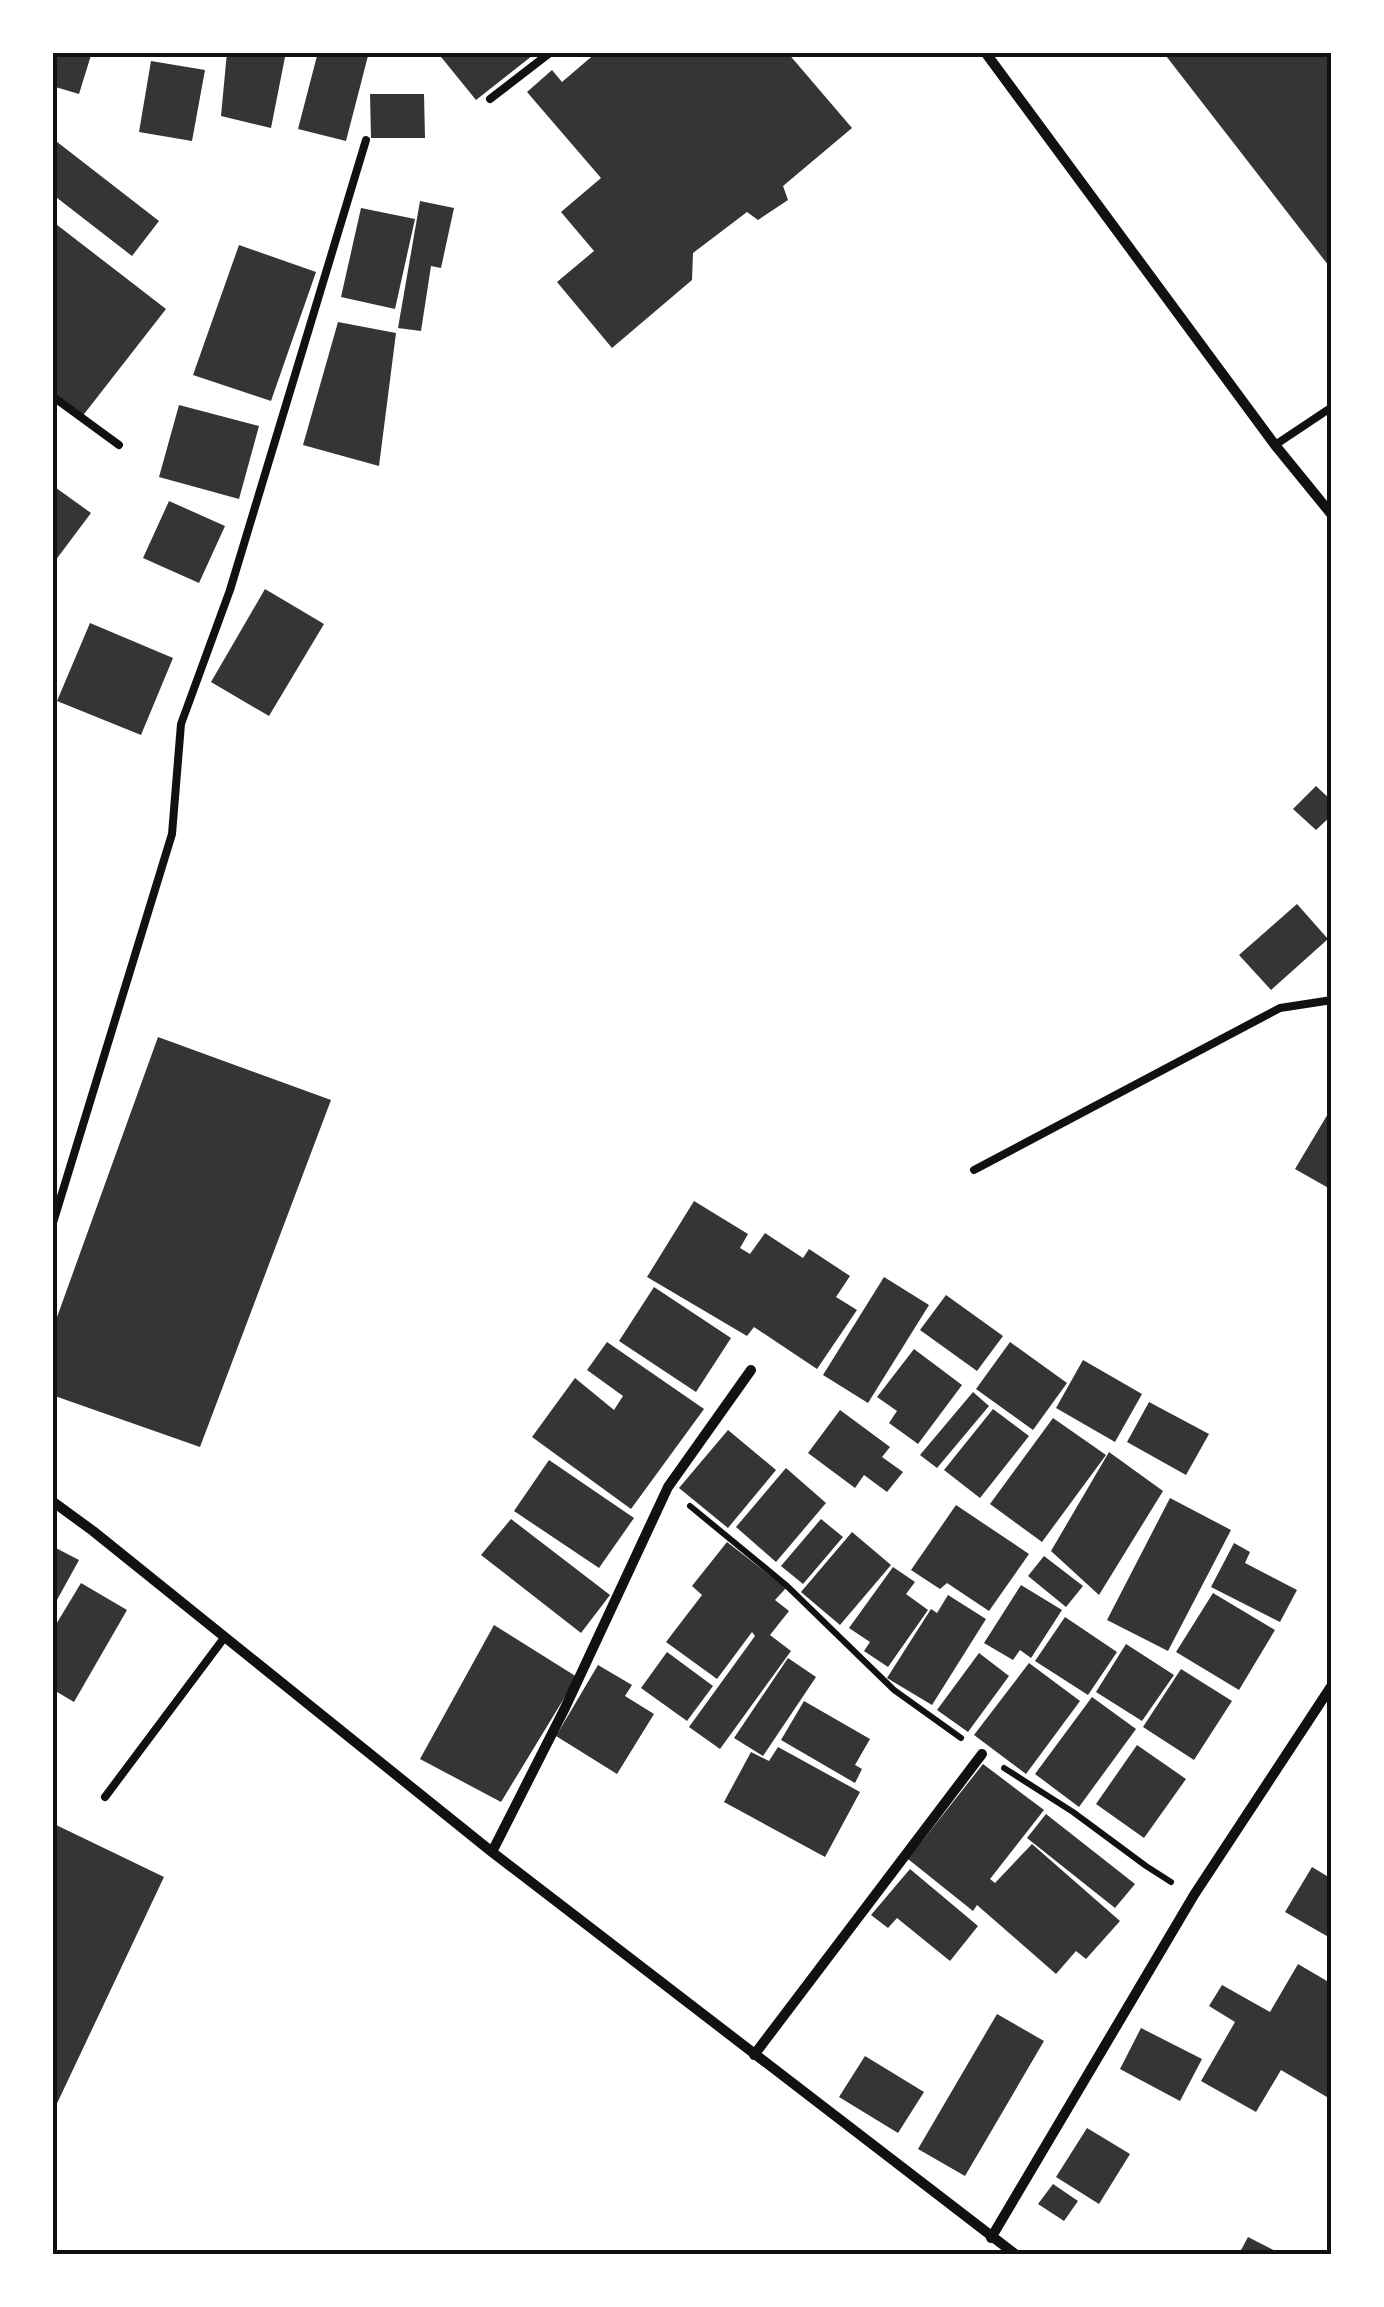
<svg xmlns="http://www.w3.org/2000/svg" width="1384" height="2307" viewBox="0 0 1384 2307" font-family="Rubik,sans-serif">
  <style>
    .building { fill: #353535 }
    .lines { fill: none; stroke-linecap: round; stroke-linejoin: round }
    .path { stroke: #111; stroke-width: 6 }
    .service { stroke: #111; stroke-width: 8 }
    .minor { stroke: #111; stroke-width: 10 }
    .neatline { fill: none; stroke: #111; stroke-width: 4 }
  </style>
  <rect width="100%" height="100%" fill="#fff"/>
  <path class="building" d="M 52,52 L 92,52 L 79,94 L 52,86 Z
    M 227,52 L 286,52 L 271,128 L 221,116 Z
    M 318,52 L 369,52 L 346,141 L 298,129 Z
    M 437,52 L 537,52 L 476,100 Z
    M 597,52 L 787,52 L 852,128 L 783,186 L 788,200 L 758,220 L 747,212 L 693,253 L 692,280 L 612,348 L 557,282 L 594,251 L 561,212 L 601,178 L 527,92 L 552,70 L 562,82 Z
    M 1163,52 L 1332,52 L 1332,270 Z
    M 151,61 L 205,70 L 192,141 L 139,132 Z
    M 370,94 L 424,94 L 425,138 L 371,138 Z
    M 52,138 L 159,221 L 132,256 L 52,194 Z
    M 420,201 L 454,208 L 441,268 L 431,266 L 421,331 L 398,328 Z
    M 361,208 L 415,219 L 395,309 L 341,297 Z
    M 52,221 L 166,309 L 81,418 L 52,396 Z
    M 239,245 L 316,272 L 271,401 L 193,375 Z
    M 338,322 L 396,333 L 379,466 L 303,445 Z
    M 179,405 L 259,426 L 239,499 L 159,477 Z
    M 52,485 L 91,513 L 52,565 Z
    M 169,501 L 225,526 L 199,583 L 143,558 Z
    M 265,589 L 324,624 L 269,716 L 211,682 Z
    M 90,623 L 173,658 L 141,735 L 57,701 Z
    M 1316,786 L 1332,801 L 1332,815 L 1316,830 L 1293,809 Z
    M 1297,904 L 1328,939 L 1271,990 L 1239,955 Z
    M 158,1037 L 331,1100 L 200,1447 L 52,1395 L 52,1331 Z
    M 1332,1107 L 1332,1190 L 1295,1169 Z
    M 694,1201 L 748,1234 L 740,1248 L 750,1254 L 765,1233 L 803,1258 L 809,1249 L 850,1276 L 836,1297 L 857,1310 L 817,1369 L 754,1327 L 747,1336 L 647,1277 Z
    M 884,1277 L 929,1305 L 868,1403 L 823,1375 Z
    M 654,1287 L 731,1338 L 696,1392 L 619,1341 Z
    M 946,1295 L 1003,1336 L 977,1371 L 920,1330 Z
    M 607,1342 L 704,1409 L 631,1509 L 532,1437 L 575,1378 L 614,1410 L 623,1396 L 587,1370 Z
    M 1010,1342 L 1067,1383 L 1033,1430 L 976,1389 Z
    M 914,1349 L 962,1385 L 918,1444 L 889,1423 L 897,1411 L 877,1397 Z
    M 1083,1360 L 1142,1394 L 1115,1442 L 1056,1408 Z
    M 973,1392 L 989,1406 L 937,1468 L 920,1455 Z
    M 1149,1402 L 1209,1434 L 1186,1475 L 1127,1442 Z
    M 993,1409 L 1029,1436 L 980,1498 L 944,1470 Z
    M 840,1410 L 890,1447 L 882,1457 L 903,1472 L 887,1492 L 864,1475 L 855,1488 L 808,1453 Z
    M 1053,1418 L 1106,1455 L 1042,1542 L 990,1504 Z
    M 728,1430 L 776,1470 L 728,1528 L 679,1488 Z
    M 1109,1452 L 1163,1491 L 1099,1595 L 1051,1551 Z
    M 549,1460 L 634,1518 L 599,1568 L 514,1511 Z
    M 786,1468 L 826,1503 L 776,1562 L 736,1527 Z
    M 1170,1498 L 1231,1530 L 1168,1651 L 1107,1620 Z
    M 956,1505 L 1029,1554 L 989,1611 L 947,1583 L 940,1589 L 911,1570 Z
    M 511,1519 L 610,1595 L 581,1633 L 481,1555 Z
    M 821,1519 L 843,1537 L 803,1584 L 781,1566 Z
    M 852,1532 L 891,1565 L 840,1625 L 801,1592 Z
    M 727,1542 L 786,1588 L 775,1600 L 789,1611 L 770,1635 L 791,1651 L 720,1749 L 689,1727 L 755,1636 L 752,1632 L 717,1679 L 666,1642 L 702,1595 L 692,1586 Z
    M 1234,1543 L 1250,1552 L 1245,1563 L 1297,1590 L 1280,1622 L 1211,1587 Z
    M 52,1546 L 79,1560 L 52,1609 Z
    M 1044,1556 L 1083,1586 L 1066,1607 L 1028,1576 Z
    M 893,1567 L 915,1582 L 906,1594 L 928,1610 L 888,1667 L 864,1651 L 870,1642 L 849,1628 Z
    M 81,1583 L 127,1610 L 74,1702 L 52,1689 L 52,1631 Z
    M 1021,1585 L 1062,1610 L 1031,1658 L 1020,1650 L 1013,1660 L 984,1643 Z
    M 1213,1593 L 1275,1630 L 1239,1690 L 1176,1652 Z
    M 948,1595 L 986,1619 L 932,1705 L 887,1678 L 931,1609 L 937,1613 Z
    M 1065,1617 L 1117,1652 L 1088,1695 L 1035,1661 Z
    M 494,1625 L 577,1677 L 501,1802 L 420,1759 Z
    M 1126,1644 L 1174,1675 L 1142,1721 L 1096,1692 Z
    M 667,1652 L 713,1686 L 687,1721 L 641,1688 Z
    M 979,1653 L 1009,1676 L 968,1732 L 937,1710 Z
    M 788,1658 L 816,1677 L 763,1756 L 734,1738 Z
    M 1029,1663 L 1080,1701 L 1026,1774 L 974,1735 Z
    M 598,1665 L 632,1685 L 625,1696 L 654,1714 L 617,1774 L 556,1736 Z
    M 1181,1669 L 1232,1701 L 1194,1760 L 1143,1727 Z
    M 1092,1697 L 1136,1729 L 1079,1807 L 1035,1774 Z
    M 804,1701 L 870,1739 L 855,1765 L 862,1769 L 855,1783 L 781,1740 Z
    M 1137,1745 L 1186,1779 L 1144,1838 L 1096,1804 Z
    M 778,1747 L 860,1792 L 825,1857 L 724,1802 L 751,1752 L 769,1761 Z
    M 983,1764 L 1044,1810 L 990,1879 L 995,1883 L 1032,1844 L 1120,1921 L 1086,1959 L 1076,1951 L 1056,1974 L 977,1905 L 973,1911 L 908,1859 Z
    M 1046,1814 L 1135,1884 L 1115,1908 L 1027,1838 Z
    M 52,1823 L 164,1877 L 52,2114 Z
    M 1312,1867 L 1332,1879 L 1332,1939 L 1285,1912 Z
    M 910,1869 L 978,1926 L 950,1961 L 897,1918 L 888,1928 L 871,1915 Z
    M 1298,1964 L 1332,1984 L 1332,2100 L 1281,2070 L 1256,2112 L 1201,2081 L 1235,2022 L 1209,2006 L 1222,1985 L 1270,2012 Z
    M 997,2014 L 1044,2041 L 965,2176 L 918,2149 Z
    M 1141,2028 L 1202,2059 L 1180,2101 L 1120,2069 Z
    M 865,2056 L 924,2092 L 898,2133 L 839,2097 Z
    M 1087,2128 L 1130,2154 L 1099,2204 L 1056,2177 Z
    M 1053,2184 L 1078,2201 L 1064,2221 L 1038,2204 Z
    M 1248,2237 L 1281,2254 L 1239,2254 Z"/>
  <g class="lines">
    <path class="path" d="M 690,1506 L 786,1585 L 894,1690 L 961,1738
      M 1004,1768 L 1073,1812 L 1146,1866 L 1171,1882"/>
    <path class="service" d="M 490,99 L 551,52
      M 52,396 L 119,445
      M 1275,445 L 1332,407
      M 974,1170 L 1280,1008 L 1332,1000
      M 52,1226 L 172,834 L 181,724 L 230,590 L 366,140
      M 105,1797 L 224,1638"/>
    <path class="minor" d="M 985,52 L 1275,445 L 1332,515
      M 52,1501 L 93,1531 L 492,1852 L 1015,2254
      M 492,1852 L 565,1708 L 668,1487 L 751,1370
      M 754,2055 L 982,1754
      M 991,2238 L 1194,1895 L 1332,1685"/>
  </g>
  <rect width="1384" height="2307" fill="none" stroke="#ffffff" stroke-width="110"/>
  <rect x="55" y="55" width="1274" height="2197" class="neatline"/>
</svg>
